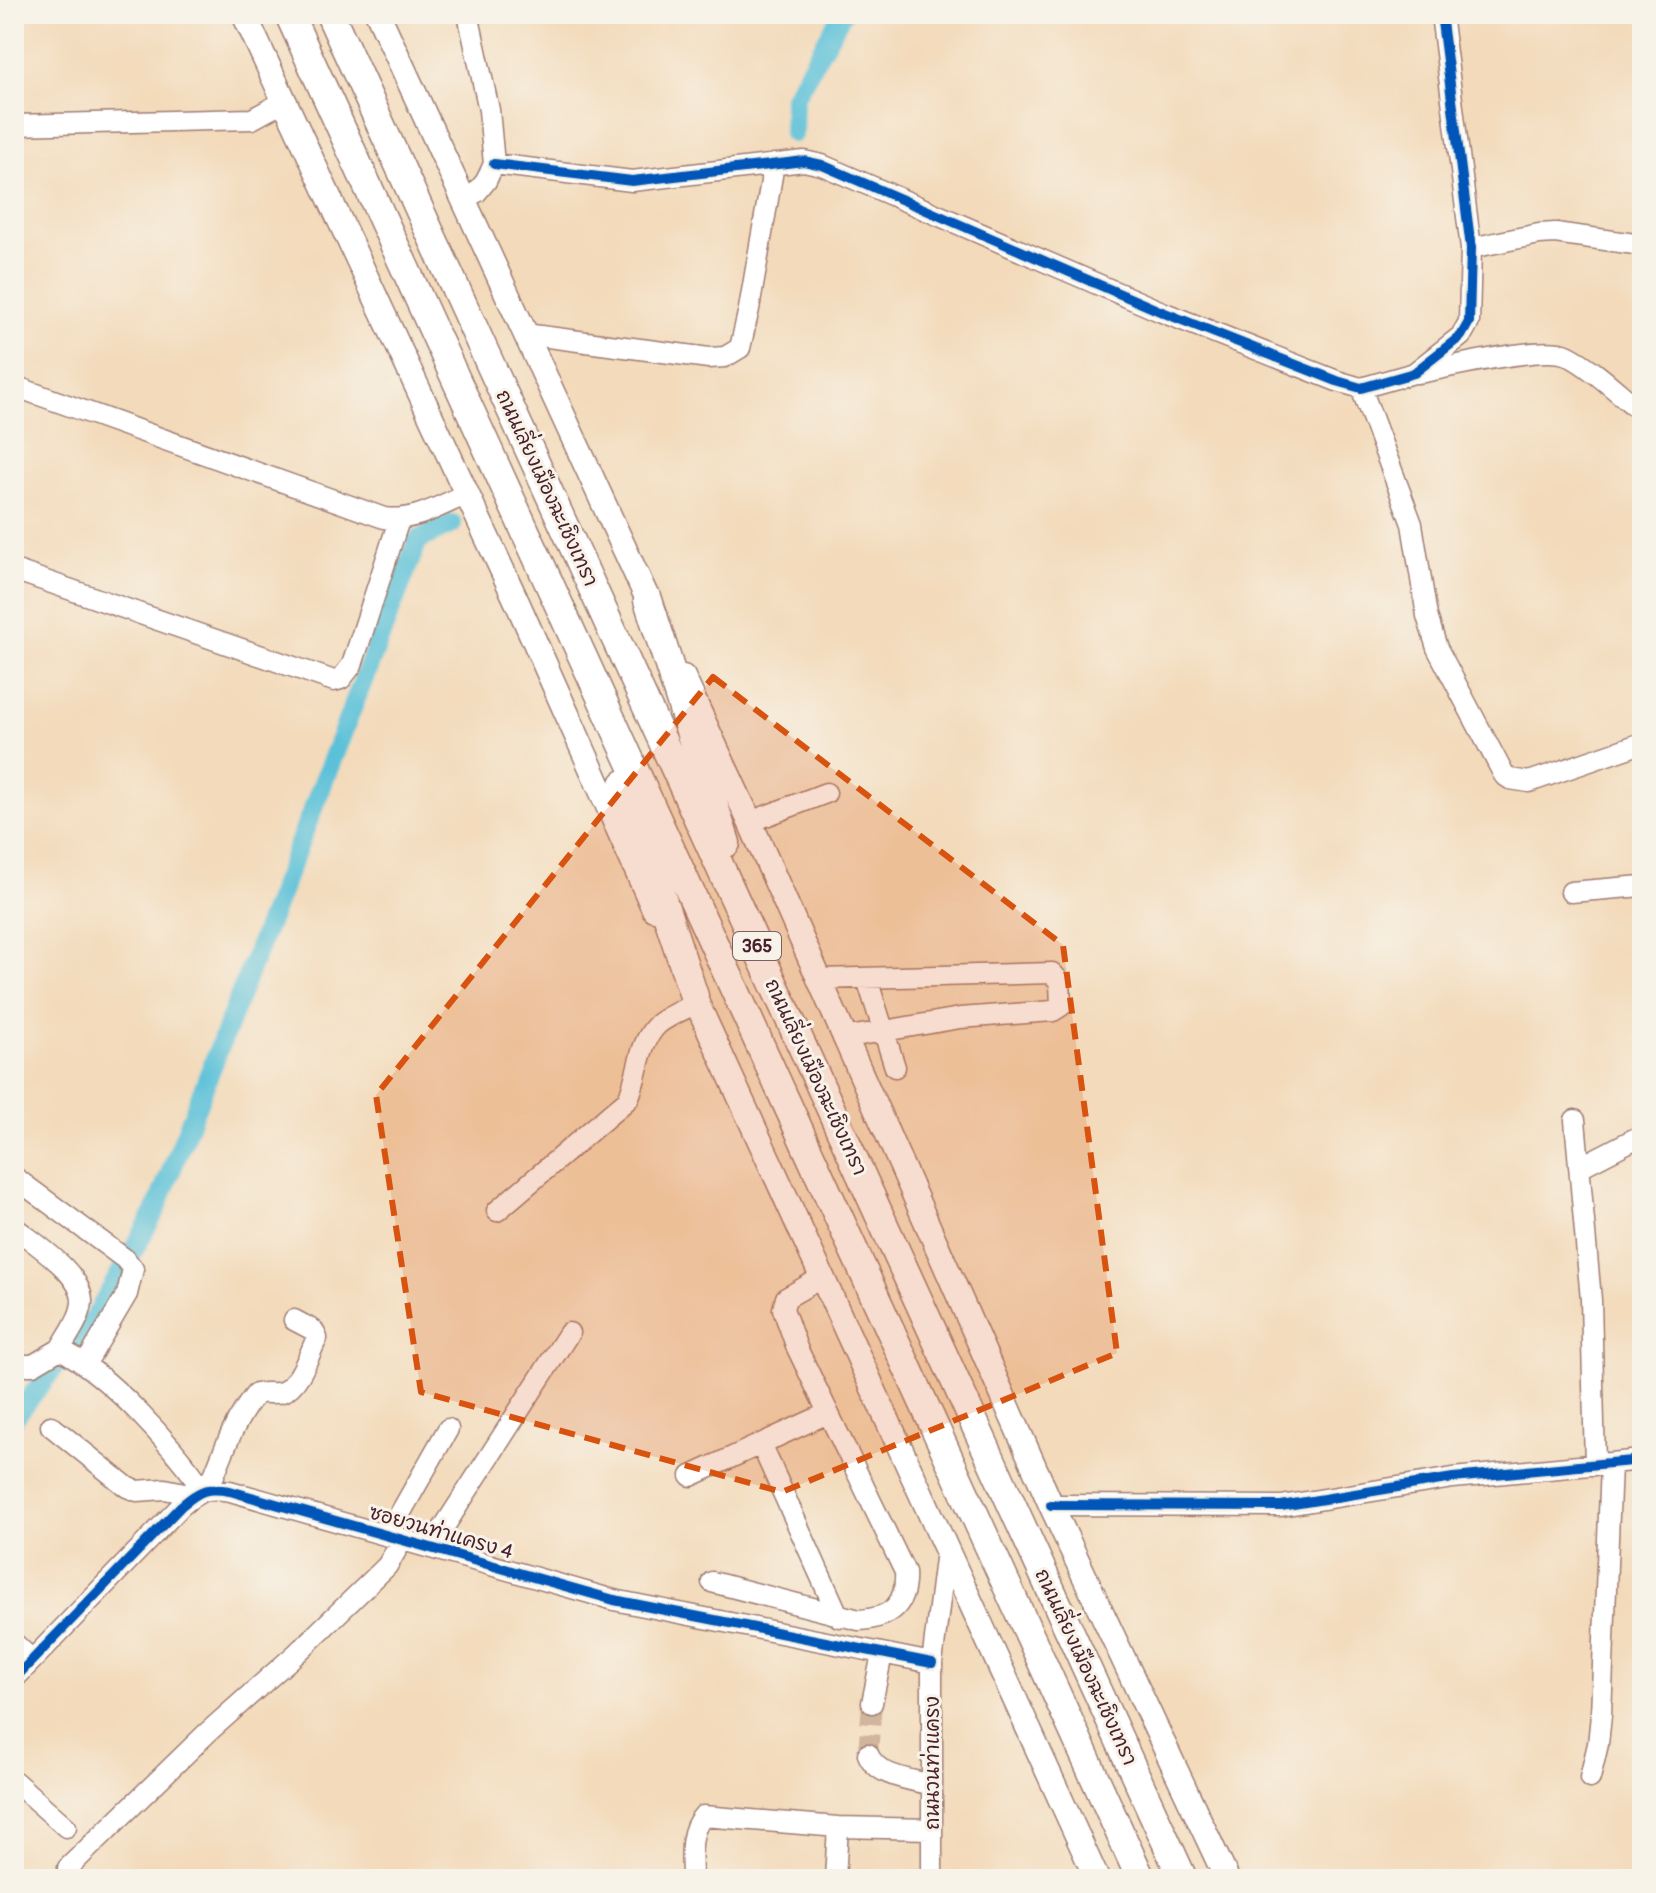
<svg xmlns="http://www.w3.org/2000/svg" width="1656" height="1893" viewBox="0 0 1656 1893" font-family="Pangolin,'Playpen Sans Thai',sans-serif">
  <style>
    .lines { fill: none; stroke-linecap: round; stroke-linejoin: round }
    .canal { stroke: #5bc1d8; stroke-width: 20 }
    .minor-tunnel { stroke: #d1b59d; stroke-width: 20; stroke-dasharray: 20 10; stroke-linecap: butt }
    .minor-casing { stroke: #9e7c72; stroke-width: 23 }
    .major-casing { stroke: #9e7c72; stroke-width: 27 }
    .highway-casing { stroke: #9e7c72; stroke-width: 31 }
    .minor { stroke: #fff; stroke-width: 20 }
    .major { stroke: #fff; stroke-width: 24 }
    .highway { stroke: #fff; stroke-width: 28 }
    .cycleway-casing { stroke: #f7f3e8; stroke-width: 15 }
    .cycleway { stroke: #0057b8; stroke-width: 10 }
    .marked { fill: #d8530f; fill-opacity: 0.2; stroke: #d8530f; stroke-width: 6; stroke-dasharray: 16 10; stroke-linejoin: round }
    .labels { text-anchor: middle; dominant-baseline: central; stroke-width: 6; stroke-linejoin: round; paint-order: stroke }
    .shield { fill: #f7f3e8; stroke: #7e5f64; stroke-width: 2 }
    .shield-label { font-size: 18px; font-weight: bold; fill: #4a1f2b }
    .street-label { font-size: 20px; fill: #4a1f2b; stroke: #f7f3e8 }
  </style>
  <rect width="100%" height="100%" fill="#f7f3e8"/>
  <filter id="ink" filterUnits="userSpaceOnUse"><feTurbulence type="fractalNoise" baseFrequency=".0125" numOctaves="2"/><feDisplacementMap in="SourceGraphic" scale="16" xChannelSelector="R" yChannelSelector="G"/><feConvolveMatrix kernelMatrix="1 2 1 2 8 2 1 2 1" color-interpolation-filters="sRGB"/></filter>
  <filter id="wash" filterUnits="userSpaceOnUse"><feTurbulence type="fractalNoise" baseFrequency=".006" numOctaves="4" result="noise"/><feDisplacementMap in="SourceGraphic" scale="32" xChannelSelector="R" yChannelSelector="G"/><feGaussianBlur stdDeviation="1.8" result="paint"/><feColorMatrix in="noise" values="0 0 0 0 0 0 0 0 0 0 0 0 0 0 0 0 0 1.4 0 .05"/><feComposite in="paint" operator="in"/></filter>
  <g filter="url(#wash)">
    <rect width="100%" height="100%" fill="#f3daba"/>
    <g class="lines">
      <path class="canal" d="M 793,133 L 794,97 L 842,14
        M 14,1418 L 98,1312 L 155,1212 L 418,540 L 452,524"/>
    </g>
  </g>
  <g filter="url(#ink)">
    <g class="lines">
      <path class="minor-tunnel" d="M 868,1754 L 872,1703"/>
      <g class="minor-casing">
        <path id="minor" d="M 14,125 L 252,119 L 283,102
          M 494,164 L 632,181 L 804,161 L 822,165 L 1162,312 L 1337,381 L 1361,388 L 1414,373 L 1461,336 L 1469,322 L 1471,248 L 1441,14
          M 463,199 L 477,192 L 486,181 L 494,164 L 489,110 L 468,14
          M 1471,248 L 1539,234 L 1555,233 L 1642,245
          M 525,334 L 709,358 L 725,357 L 740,348 L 749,309 L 774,164
          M 1418,373 C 1447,368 1544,344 1567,355 C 1592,367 1620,395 1642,412
          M 14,386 L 384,518 C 415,522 439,506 467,494
          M 1361,388 L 1412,524 L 1427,616 L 1437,648 L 1504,775 L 1510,779 L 1529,782 L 1642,743
          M 14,570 L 334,681 L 341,679 L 352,665 L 399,520
          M 750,822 L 826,793
          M 1571,892 L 1642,886
          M 819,979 L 1052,973 L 1060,982 L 1061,1006 L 1053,1011 L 960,1018 L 843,1038
          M 867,979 L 895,1067
          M 1575,1120 L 1591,1300 L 1595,1465
          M 1580,1167 L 1642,1135
          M 14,1177 L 125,1259 L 133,1269 L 127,1294 L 85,1365
          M 497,1211 L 628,1099 C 639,1075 638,1043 658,1024 C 669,1015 685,1009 697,1003
          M 14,1227 C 34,1243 83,1274 82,1302 C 81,1318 68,1335 60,1349
          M 14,1365 L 33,1365 L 60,1349 C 112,1377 169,1442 204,1490
          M 51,1426 L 127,1487 L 137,1491 L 165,1489 L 194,1495
          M 761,1444 L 839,1617
          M 691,1476 L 828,1413
          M 209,1488 C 222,1456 233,1421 256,1394 C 265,1391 273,1395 282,1392 C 300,1385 309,1354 317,1338 L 313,1330 L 294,1320
          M 1051,1505 L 1281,1506 L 1453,1478 L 1642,1460
          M 388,1535 L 448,1429
          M 431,1547 L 569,1333
          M 712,1582 L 859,1620 C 891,1618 907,1605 905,1572 L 797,1348 L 783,1309 L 786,1298 L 821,1278
          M 14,1643 L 32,1660
          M 14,1679 L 181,1506 C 200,1490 206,1487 230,1491 L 614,1600 L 932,1663
          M 872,1703 L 882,1654
          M 868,1754 C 877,1777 910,1779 932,1785
          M 1590,1778 L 1598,1744 L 1601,1715 L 1611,1464
          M 14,1781 L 66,1827
          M 68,1868 L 207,1733 L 297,1653 L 387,1566 L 403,1539
          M 692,1879 C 692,1859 688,1832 703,1816 L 838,1827 L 931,1829
          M 835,1879 L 838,1827
          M 932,1879 L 932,1663 L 946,1551"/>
      </g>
      <g class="major-casing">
        <path id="major" d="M 244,14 L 517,602 L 654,909
          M 378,14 L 655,615
          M 683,677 L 750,822 L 1051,1505 L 1227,1879
          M 686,979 L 1097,1879"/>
      </g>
      <g class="highway-casing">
        <path id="highway" d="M 289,14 L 1141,1879
          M 330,14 L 1183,1879
          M 648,600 L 726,843
          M 624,784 L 694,996"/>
      </g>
      <use href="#minor" class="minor"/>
      <use href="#major" class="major"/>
      <use href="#highway" class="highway"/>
      <g class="cycleway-casing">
        <path id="cycleway" d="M 494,164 L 632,181 L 804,161 L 822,165 L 1162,312 L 1337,381 L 1361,388 L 1414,373 L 1461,336 L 1469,322 L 1471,248 L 1441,14
          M 1051,1505 L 1281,1506 L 1453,1478 L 1642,1460
          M 14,1679 L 181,1506 C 200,1490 206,1487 230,1491 L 614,1600 L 932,1663"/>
      </g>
      <use href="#cycleway" class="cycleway"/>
    </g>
  </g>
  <path class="marked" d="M 713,677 L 1063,945 L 1117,1353 L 782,1492 L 421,1392 L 376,1095 Z"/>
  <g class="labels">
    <rect class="shield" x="733" y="932" width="48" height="28" rx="6"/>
    <g class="shield-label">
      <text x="757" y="946">365</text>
    </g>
    <g class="street-label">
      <text transform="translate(547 488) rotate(65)">ถนนเลี่ยงเมืองฉะเชิงเทรา</text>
      <text transform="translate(816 1077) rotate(65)">ถนนเลี่ยงเมืองฉะเชิงเทรา</text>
      <text transform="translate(441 1532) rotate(16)">ซอยวนท่าแครง 4</text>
      <text transform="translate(1086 1667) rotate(65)">ถนนเลี่ยงเมืองฉะเชิงเทรา</text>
      <text transform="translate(932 1763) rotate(-90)">ถนนวนท่าแครง</text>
    </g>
  </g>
  <rect width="1656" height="1893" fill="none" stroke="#f7f3e8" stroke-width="48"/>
</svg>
